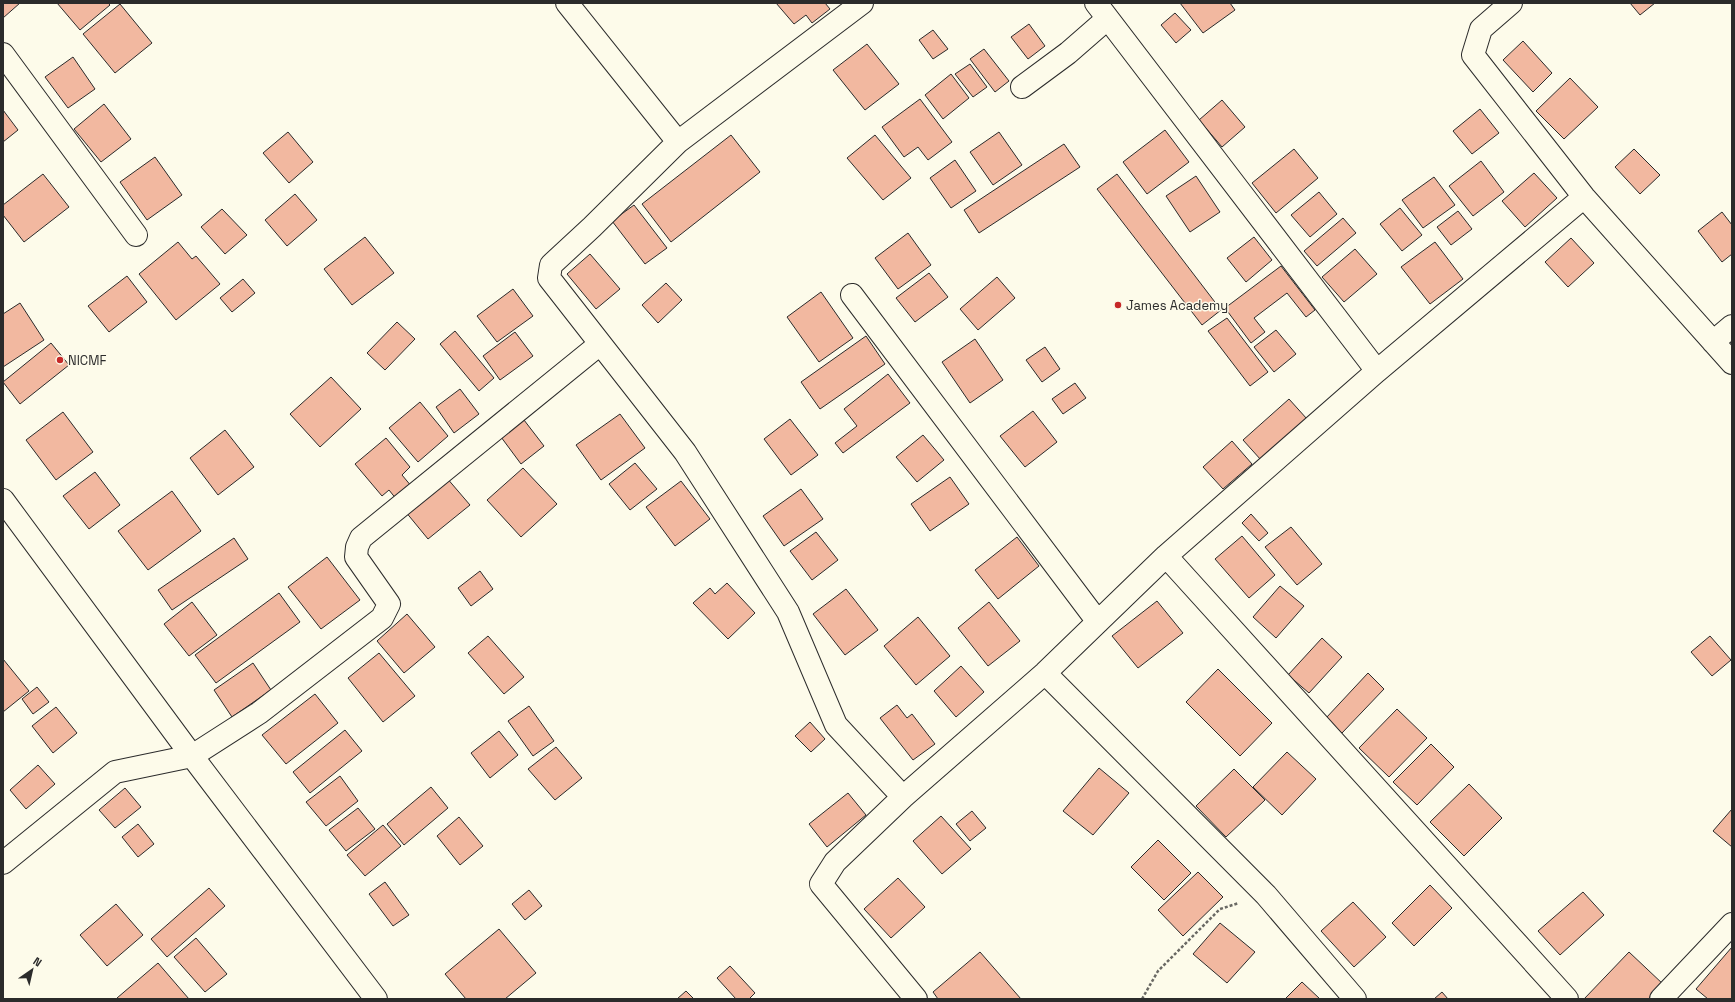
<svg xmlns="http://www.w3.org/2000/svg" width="1735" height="1002" viewBox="0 0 1735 1002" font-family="'Space Grotesk',sans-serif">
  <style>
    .building { fill: #f2b8a0; stroke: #2b2b2b }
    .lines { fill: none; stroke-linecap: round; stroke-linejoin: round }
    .minor-casing { stroke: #2b2b2b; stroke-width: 24 }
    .major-casing { stroke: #2b2b2b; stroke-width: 24 }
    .path { stroke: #6a6964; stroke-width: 2.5; stroke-dasharray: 3 2; stroke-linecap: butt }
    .minor { stroke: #fdfbea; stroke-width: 22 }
    .major { stroke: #fdfbea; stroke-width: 22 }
    .poi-dot { fill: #c62828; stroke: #fdfbea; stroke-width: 1.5 }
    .labels { text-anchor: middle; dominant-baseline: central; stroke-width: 3; stroke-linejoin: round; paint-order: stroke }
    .poi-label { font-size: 13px; fill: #2b2b2b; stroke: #fdfbea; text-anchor: start }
  </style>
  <rect width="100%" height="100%" fill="#fdfbea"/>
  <path class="building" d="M 3,3 L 20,3 L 3,18 Z
    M 57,3 L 108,3 L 110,5 L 80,30 Z
    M 776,3 L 825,3 L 830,9 L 812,23 L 806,15 L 794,24 Z
    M 1180,3 L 1230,3 L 1235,10 L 1203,33 Z
    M 1630,3 L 1655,3 L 1640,15 Z
    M 120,4 L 152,43 L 115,73 L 83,34 Z
    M 1175,13 L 1191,30 L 1176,43 L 1161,25 Z
    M 1029,24 L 1045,46 L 1028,59 L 1011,37 Z
    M 933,30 L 948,49 L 933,59 L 919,40 Z
    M 1523,41 L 1552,73 L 1533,92 L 1503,60 Z
    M 867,44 L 899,84 L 865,110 L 833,70 Z
    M 984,49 L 1009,81 L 995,92 L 970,59 Z
    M 73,57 L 95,89 L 68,108 L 45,77 Z
    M 970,64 L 987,87 L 973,97 L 955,74 Z
    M 951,74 L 969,98 L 943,119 L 925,95 Z
    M 1570,78 L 1598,107 L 1564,139 L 1536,111 Z
    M 920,99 L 952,142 L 928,160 L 918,147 L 904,157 L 882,127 Z
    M 1222,100 L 1245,127 L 1222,147 L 1199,120 Z
    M 104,104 L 131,139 L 101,162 L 74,129 Z
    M 1480,109 L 1499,133 L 1472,154 L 1453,131 Z
    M 3,110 L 18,130 L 3,142 Z
    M 1165,130 L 1189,162 L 1147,194 L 1123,162 Z
    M 288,132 L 313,162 L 289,183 L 263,153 Z
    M 999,132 L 1022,165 L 993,185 L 970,152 Z
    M 731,135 L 760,172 L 671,242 L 642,204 Z
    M 875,135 L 911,178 L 883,200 L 847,158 Z
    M 1064,144 L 1080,167 L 979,233 L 964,210 Z
    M 1294,149 L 1318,178 L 1276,213 L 1252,183 Z
    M 1634,149 L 1660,175 L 1640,194 L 1615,167 Z
    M 155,157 L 182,195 L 147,220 L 120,182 Z
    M 955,160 L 976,191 L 951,208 L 930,178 Z
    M 1481,161 L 1504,192 L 1473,216 L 1449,186 Z
    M 1534,173 L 1557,198 L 1525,227 L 1502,201 Z
    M 43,174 L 69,207 L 24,242 L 3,215 L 3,205 Z
    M 1117,174 L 1221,310 L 1202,325 L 1097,189 Z
    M 1196,176 L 1220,212 L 1190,232 L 1166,196 Z
    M 1434,177 L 1455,205 L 1423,228 L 1402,200 Z
    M 1319,192 L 1337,214 L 1310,237 L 1291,215 Z
    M 295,194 L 317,220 L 287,246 L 265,220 Z
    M 634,205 L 667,248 L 645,264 L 612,221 Z
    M 1400,208 L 1422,235 L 1402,251 L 1380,224 Z
    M 222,209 L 247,235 L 225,254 L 201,227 Z
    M 1458,211 L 1472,229 L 1451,245 L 1437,227 Z
    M 1722,212 L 1732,225 L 1732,254 L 1722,262 L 1698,231 Z
    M 1343,218 L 1356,233 L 1317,266 L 1304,251 Z
    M 908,233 L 931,265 L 898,289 L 875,258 Z
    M 365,237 L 394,273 L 352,305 L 324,269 Z
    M 1254,237 L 1272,260 L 1246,282 L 1227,258 Z
    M 1571,238 L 1594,263 L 1568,287 L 1545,262 Z
    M 178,242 L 192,259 L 196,256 L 220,284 L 176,320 L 139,274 Z
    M 1435,242 L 1463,279 L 1430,304 L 1401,267 Z
    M 1355,249 L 1377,274 L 1344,302 L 1322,277 Z
    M 590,254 L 620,289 L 596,309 L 567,274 Z
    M 1281,266 L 1315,310 L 1306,317 L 1287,293 L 1254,318 L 1265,332 L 1251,343 L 1225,308 Z
    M 929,273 L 948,297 L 915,322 L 896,298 Z
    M 127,276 L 147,302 L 109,332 L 88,306 Z
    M 997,277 L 1015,298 L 978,330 L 960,309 Z
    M 243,279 L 255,293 L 232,312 L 220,298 Z
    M 666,283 L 682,300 L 658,323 L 642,305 Z
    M 513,289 L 533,316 L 497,342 L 477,316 Z
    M 821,292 L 853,338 L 819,362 L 787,317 Z
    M 20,303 L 44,340 L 3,367 L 3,314 Z
    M 1227,318 L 1268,372 L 1250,386 L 1208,331 Z
    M 397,322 L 415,339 L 385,370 L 367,353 Z
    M 1276,330 L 1296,354 L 1274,372 L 1254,347 Z
    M 455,331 L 494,378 L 479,391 L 440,344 Z
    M 515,332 L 533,356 L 500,380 L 483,356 Z
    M 866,336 L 885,364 L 820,409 L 801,382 Z
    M 975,339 L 1003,380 L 970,403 L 942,362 Z
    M 51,343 L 69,365 L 20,404 L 3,382 Z
    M 1045,347 L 1060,369 L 1042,382 L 1026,360 Z
    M 888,374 L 910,403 L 843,453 L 835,443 L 857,426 L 844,409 Z
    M 331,377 L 361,409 L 320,447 L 290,414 Z
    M 1075,383 L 1086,398 L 1063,414 L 1052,399 Z
    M 460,389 L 479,414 L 454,433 L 436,407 Z
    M 1289,399 L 1307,419 L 1261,460 L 1243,440 Z
    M 420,402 L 448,436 L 418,462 L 389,428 Z
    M 1033,411 L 1057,442 L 1025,467 L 1000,436 Z
    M 63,412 L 93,452 L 56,480 L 26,440 Z
    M 620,414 L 645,448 L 601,480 L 576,445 Z
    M 790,419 L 818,455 L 791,475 L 764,439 Z
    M 524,420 L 544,446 L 521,464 L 501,437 Z
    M 225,430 L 254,467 L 218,495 L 190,458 Z
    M 923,435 L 944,460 L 917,482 L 896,457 Z
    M 386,438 L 410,467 L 402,475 L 412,487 L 397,500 L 389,490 L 382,496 L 355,464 Z
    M 1232,441 L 1252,464 L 1223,489 L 1203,467 Z
    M 635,463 L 657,489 L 630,510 L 609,484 Z
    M 523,468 L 557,504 L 521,537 L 487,500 Z
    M 95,472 L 120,505 L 89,529 L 63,496 Z
    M 446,477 L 470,505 L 428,539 L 405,511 Z
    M 950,477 L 969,504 L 930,531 L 911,504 Z
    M 681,481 L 710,519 L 675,546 L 646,507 Z
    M 801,489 L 823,519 L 784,546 L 763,516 Z
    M 172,491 L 201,531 L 148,570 L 118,531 Z
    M 1251,514 L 1268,533 L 1259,541 L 1242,523 Z
    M 1291,527 L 1322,564 L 1297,585 L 1265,547 Z
    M 816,532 L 838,560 L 812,580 L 790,551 Z
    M 1242,536 L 1275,575 L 1249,598 L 1215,559 Z
    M 1017,537 L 1039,566 L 998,599 L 975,570 Z
    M 234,538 L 248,559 L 172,610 L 158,590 Z
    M 327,557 L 360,600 L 321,629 L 288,587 Z
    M 480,571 L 493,589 L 471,606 L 458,588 Z
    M 727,583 L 755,613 L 728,639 L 693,603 L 710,588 L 715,594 Z
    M 1280,586 L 1304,606 L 1276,638 L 1253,617 Z
    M 846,589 L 878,630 L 845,655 L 813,614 Z
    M 279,593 L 300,622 L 216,683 L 195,655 Z
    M 1157,601 L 1183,633 L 1138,668 L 1112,636 Z
    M 192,602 L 217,635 L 189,656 L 164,624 Z
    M 989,602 L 1020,641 L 988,666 L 958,628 Z
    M 407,614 L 435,647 L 404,673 L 377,641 Z
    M 918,617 L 950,656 L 916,685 L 884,646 Z
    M 488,636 L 524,677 L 504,694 L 468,653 Z
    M 1710,636 L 1731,660 L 1712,676 L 1691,652 Z
    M 1322,638 L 1342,657 L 1309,693 L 1288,675 Z
    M 379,653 L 415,696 L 383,722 L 348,678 Z
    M 3,659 L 29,691 L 3,712 Z
    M 253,663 L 271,690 L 232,717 L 214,690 Z
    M 961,666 L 984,692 L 956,717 L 934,691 Z
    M 1218,669 L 1272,723 L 1240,756 L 1186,702 Z
    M 1368,673 L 1384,689 L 1342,733 L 1326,718 Z
    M 37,687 L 49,702 L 33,714 L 22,699 Z
    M 315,694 L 338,723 L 286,764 L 262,735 Z
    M 897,705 L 907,718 L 912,714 L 935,744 L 913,760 L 880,718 Z
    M 529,706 L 554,741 L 533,756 L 508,721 Z
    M 56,707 L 77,733 L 53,753 L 32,726 Z
    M 1397,709 L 1427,738 L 1389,777 L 1359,748 Z
    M 810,722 L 825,739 L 811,752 L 795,736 Z
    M 345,730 L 362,751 L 310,793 L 293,772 Z
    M 499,731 L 518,755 L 490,778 L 471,753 Z
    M 1431,744 L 1454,767 L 1417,805 L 1393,782 Z
    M 556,747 L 582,778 L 555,800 L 528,769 Z
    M 1287,752 L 1316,779 L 1282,815 L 1253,787 Z
    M 38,765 L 55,784 L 26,809 L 10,790 Z
    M 1099,768 L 1129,793 L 1093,835 L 1063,811 Z
    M 1234,769 L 1265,800 L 1226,837 L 1196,806 Z
    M 340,776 L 358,801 L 326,826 L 306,802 Z
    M 1469,784 L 1502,818 L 1464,856 L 1430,822 Z
    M 431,787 L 448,808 L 404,845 L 387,824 Z
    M 125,788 L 141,807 L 115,828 L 99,810 Z
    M 848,793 L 866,815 L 827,847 L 809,824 Z
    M 358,808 L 375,829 L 346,851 L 329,830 Z
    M 1732,809 L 1732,847 L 1713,831 Z
    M 972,811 L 986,828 L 970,841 L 956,824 Z
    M 941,816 L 971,849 L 942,874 L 913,841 Z
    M 459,817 L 483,846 L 460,865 L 437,836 Z
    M 138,824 L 154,844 L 138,857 L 122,837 Z
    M 383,825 L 401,846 L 365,876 L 347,855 Z
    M 1158,840 L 1191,873 L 1164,900 L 1131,867 Z
    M 1198,872 L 1223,897 L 1183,936 L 1158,910 Z
    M 898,878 L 925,907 L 891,938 L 864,909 Z
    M 385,882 L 409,915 L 393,926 L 369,894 Z
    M 1430,885 L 1452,908 L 1414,946 L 1392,923 Z
    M 209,888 L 225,906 L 167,957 L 151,939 Z
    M 529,890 L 542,906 L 525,920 L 512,904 Z
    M 1583,892 L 1604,915 L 1560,955 L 1538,931 Z
    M 1353,902 L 1386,937 L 1354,967 L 1321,931 Z
    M 116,904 L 143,935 L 107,966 L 80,935 Z
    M 1220,923 L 1255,952 L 1227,983 L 1193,954 Z
    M 499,929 L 536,973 L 505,999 L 466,999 L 445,974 Z
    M 196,938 L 227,974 L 205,992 L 174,957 Z
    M 1732,947 L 1732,999 L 1708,999 L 1696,989 Z
    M 980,952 L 1021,999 L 938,999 L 933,992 Z
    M 1629,952 L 1664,985 L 1650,999 L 1584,999 Z
    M 158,963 L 189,999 L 118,999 L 117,998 Z
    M 730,966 L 755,993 L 749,999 L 736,999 L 717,978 Z
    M 1302,982 L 1320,999 L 1285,999 Z
    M 686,991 L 694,999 L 677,999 Z
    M 1442,992 L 1448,999 L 1434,999 Z"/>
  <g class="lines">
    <g class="minor-casing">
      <path id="minor" d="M 567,3 L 678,142 L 862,3
        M 1096,3 L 1377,371 L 1584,197
        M 1511,3 L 1481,29 L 1473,55 L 1584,197 L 1732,363
        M 3,54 L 136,235
        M 1022,87 L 1068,53 L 1107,19
        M 678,142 L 592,227 L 551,265 L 549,278 L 685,452 L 788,612 L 836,725 L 903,797
        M 852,295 L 1098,622
        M 1713,342 L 1732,326
        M 1166,556 L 1567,999
        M 1045,673 L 1266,895 L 1355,999
        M 3,863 L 115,772 L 192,756 L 259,713 L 382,618 L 389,604 L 356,557 L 357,547 L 361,538 L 600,344
        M 916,999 L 821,884 L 835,862 L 903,797 L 1045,673 L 1166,556 L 1377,371
        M 1661,999 L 1732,924"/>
    </g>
    <g class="major-casing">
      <path id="major" d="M 3,500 L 192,756 L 376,999"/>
    </g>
    <path class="path" d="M 1142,999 L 1158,971 L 1220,909 L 1239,903"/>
    <use href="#minor" class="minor"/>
    <use href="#major" class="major"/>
  </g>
  <g class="poi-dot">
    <circle cx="1118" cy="305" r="4"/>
    <circle cx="60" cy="360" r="4"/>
  </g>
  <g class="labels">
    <g class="poi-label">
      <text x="1126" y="305">James Academy</text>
      <text x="68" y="360">NICMF</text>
    </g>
  </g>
  <rect width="1735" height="1002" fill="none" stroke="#2b2b2b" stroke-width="8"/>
  <g transform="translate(32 970) rotate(34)" stroke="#fdfbea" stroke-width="3" paint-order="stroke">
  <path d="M0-3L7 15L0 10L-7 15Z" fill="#2b2b2b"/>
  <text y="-6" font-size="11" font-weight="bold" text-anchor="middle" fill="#2b2b2b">N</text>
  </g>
</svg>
